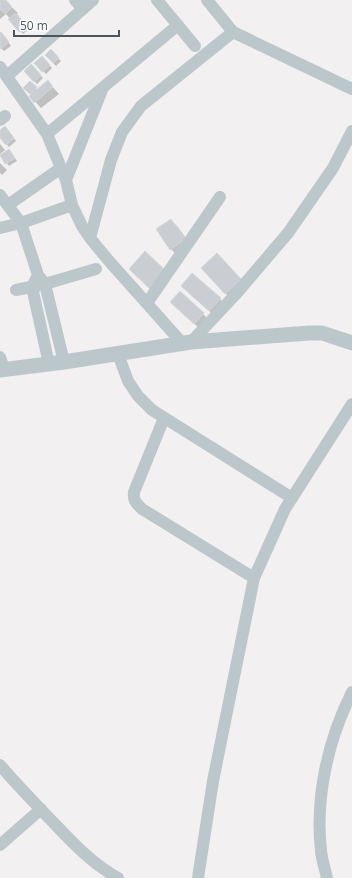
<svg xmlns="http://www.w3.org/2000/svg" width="352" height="878" viewBox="0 0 352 878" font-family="'Open Sans',sans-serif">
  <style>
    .shadow { fill: #0003 }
    .building { fill: #caced2; stroke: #d4d8db }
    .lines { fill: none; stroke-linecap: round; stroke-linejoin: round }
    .minor { stroke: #bcc7cc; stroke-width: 12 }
    .tertiary { stroke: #bcc7cc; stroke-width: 15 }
  </style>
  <rect width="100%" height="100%" fill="#f2f0f1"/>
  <path class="shadow" d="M 0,0 L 5,0 L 6,2 L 18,13 L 16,15 L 29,29 L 23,34 L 6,14 L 0,19 Z
    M 0,35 L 4,36 L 11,46 L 4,51 L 0,47 Z
    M 51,50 L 61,61 L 56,66 L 46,55 Z
    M 42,57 L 52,68 L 46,74 L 35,63 Z
    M 31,65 L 43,78 L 37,84 L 25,71 Z
    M 48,82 L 59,94 L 41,108 L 30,96 L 32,95 L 25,88 L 30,83 L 38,90 Z
    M 8,131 L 16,141 L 9,147 L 0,137 L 0,132 Z
    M 0,144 L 5,150 L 0,154 Z
    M 9,150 L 17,161 L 9,166 L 1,156 Z
    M 0,163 L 7,170 L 2,175 L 0,173 Z
    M 171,220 L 177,226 L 191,245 L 177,255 L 171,249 Z
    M 223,261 L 246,286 L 231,299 L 225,293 Z
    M 188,292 L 220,299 L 226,305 L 216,317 Z
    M 177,308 L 203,314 L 209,320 L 200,329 Z"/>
  <path class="building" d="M 0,0 L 6,0 L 12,7 L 5,14 L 0,9 Z
    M 16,13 L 27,26 L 19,32 L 8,19 Z
    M 1,32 L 9,42 L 0,49 L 0,33 Z
    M 51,49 L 59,58 L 53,63 L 45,55 Z
    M 42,56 L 50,65 L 42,72 L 34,63 Z
    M 31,64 L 41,75 L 34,82 L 24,71 Z
    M 48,80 L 53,87 L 34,103 L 29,96 Z
    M 30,81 L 37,87 L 30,94 L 23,88 Z
    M 5,126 L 14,138 L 6,145 L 0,138 L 0,130 Z
    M 9,149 L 15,158 L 5,164 L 0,155 Z
    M 171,219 L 185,239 L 170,250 L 156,229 Z
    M 145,251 L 166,271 L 150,289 L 129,269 Z
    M 217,253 L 241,279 L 225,294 L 201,268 Z
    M 192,273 L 221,298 L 209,311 L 181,286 Z
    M 180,291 L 204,313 L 194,324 L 170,302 Z"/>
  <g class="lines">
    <path class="minor" d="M 75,0 L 83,9
      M 157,0 L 195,46
      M 233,32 L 352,89
      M 0,67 L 47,134 L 66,180 L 72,205 L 82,226 L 90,238 L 109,261 L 183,344
      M 7,76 L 93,0
      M 0,120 L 5,116
      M 47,134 L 178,25
      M 66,180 L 102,90
      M 0,195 L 21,223 L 38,275 L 45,284 L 64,362
      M 8,205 L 61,168
      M 0,228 L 21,223 L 72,205
      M 90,238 L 111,160 L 122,132 L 141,106 L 233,32 L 207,0
      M 38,275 L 32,287 L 49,364
      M 16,290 L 45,284 L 96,269
      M 147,303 L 220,197
      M 191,342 L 236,294 L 288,233 L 333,168 L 352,131
      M 118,354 L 128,381 L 138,396 L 152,410 L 292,498
      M 0,357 L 4,369
      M 164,418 L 134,492 C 133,501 136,503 142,509 L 254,578
      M 0,765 C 16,784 33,801 50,819 C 71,841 91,863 118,878
      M 0,845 L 41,809
      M 198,878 L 213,781 L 254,578 L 285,509 L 352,404
      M 327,878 C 325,869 322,860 321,851 C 315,797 328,740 352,692"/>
    <path class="tertiary" d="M 0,370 L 64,362 L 191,342 L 309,333 L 322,333 L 352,343"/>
  </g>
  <path d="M14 30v6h105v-6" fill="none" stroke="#49575d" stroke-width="2"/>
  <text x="20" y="30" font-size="12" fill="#49575d" stroke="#ffffff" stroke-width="3" paint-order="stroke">50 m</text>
</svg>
